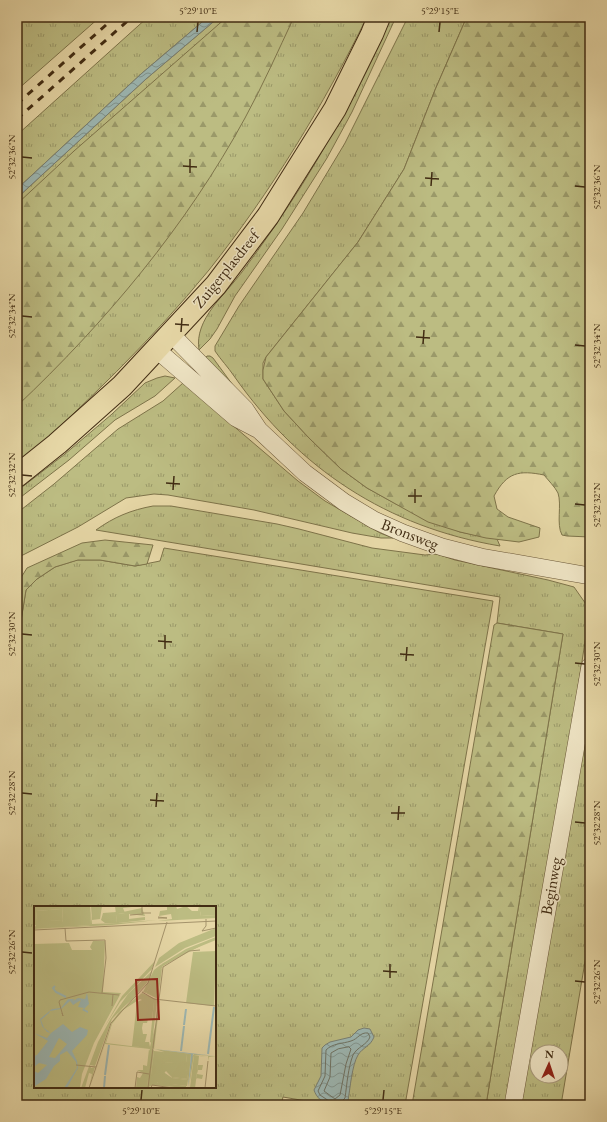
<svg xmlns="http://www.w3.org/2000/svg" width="607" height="1122" viewBox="0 0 607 1122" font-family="'EB Garamond',serif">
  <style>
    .grass { fill: url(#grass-tufts); stroke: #7e744a; fill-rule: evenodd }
    .forest { fill: url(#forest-firs); stroke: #7e744a }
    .water { fill: url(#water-waves); stroke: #787f73 }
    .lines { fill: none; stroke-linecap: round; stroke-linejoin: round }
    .shore { stroke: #6e7263; stroke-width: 1 }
    .minor-casing { stroke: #6a5738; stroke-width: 18 }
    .major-casing { stroke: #412c13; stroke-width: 24 }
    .minor { stroke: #efe5c5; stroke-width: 17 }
    .major { stroke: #e6d7a6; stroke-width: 22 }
    .rail { stroke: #412c13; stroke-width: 3; stroke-dasharray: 7 7; stroke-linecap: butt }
    .ticks { fill: none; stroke: #412c13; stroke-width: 1.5 }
    .labels { text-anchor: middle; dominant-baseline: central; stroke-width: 3; stroke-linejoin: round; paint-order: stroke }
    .street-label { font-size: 16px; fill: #412c13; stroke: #efe5c5 }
    .inset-river { fill: none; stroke: #9cb7b3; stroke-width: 2 }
    .inset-road { fill: none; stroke: #a4936b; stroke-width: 1 }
    .view { fill: #8f2418; fill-opacity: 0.15; stroke: #8f2418; stroke-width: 2 }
    .inset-edge { fill: none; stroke: #412c13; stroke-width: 2 }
    .neatline { fill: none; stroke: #412c13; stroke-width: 1.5 }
    .ticks-label { font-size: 10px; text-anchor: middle; fill: #412c13 }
  </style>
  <defs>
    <pattern id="grass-tufts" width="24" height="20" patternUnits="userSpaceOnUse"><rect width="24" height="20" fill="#bcbc82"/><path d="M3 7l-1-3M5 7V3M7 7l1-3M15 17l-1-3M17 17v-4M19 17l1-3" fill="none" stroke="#9a9969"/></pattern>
    <pattern id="forest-firs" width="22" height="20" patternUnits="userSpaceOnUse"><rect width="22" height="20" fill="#bcbc82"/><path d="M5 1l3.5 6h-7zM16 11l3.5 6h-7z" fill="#9a9969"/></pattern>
    <pattern id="water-waves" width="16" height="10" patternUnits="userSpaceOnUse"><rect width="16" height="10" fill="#9cb7b3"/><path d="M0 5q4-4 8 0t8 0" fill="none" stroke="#819590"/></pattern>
  </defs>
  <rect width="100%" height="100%" fill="#e6d7a6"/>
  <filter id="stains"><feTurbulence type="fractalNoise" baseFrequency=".005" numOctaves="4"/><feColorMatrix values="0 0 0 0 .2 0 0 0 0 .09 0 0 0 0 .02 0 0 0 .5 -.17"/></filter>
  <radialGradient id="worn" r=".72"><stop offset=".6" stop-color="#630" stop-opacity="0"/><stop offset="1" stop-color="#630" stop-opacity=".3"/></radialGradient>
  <path class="grass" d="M 17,17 L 100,17 L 17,90 Z
    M 148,17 L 208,17 L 141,74 L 17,189 L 17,135 Z
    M 219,17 L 367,17 C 323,106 271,192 209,270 C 151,341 84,405 17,466 L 17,198 L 146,79 Z
    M 389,17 L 396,17 L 352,112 L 327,158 L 282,229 L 235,296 L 217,329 L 210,339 L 199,350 C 194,319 225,295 242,272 C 284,216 323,155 354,92 C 366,67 377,42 389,17 Z
    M 408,17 L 468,17 L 465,21 L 435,90 L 404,169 L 358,242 L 266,357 L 263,363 L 263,379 L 284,411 L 309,438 L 341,469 L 367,488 L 396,504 L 460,532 L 497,539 L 500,546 C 387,527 299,469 234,376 C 228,367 221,360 215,351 L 215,346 L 239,306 L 303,213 L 345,143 Z
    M 207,356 L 210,356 L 213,358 L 235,388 L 203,361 Z
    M 165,376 L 175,378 L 155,396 L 115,420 L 69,460 L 17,500 L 17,491 L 65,454 L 112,414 L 145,383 L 157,378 Z
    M 183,383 L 298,481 L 325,501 L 380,533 L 393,538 L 381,538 L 352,533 L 254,510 L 168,495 L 154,494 L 126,498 L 78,527 L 17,558 L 17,513 L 54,484 L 118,429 L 163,401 Z
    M 153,506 L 171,506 L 277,524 L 299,529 L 372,548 L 425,555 L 437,554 L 455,560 L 548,580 L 574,587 L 588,607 L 587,629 L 548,882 L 509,1105 L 486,1105 L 563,634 L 497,623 L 500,597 L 96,530 C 114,517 131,510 153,506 Z
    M 164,548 L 493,601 L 405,1105 L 329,1105 L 283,1097 L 281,1105 L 17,1105 L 17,620 L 21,620 L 26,590 L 37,579 L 55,567 L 77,560 L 100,560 L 135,566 L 160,561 ZM 35,907 L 215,907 L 215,1087 L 35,1087 Z
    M 590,709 L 590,932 L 561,1105 L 521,1105 ZM 537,1052 L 561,1052 L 561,1076 L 537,1076 Z"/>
  <path class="forest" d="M 227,17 L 294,17 C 278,51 263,85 245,118 C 187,225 105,323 17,406 L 17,204 L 74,151 Z
    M 468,17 L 590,17 L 590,537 L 567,536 L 562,535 C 556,524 562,505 558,493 C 555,487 548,480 544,475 C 519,470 507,472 494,496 L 497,509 L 508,517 L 540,528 L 539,537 L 519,542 L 486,538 L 460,532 L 428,522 L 367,488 L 341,469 L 309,438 L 284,411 L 263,379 L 263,370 L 266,357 L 358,242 L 404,169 L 435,90 L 465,21 Z
    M 105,540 L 153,545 L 147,564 L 135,566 L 100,560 L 78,560 L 55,567 L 37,579 L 26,590 L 21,621 L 17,620 L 17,584 L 27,568 L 82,543 Z
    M 497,623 L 563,634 L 486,1105 L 412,1105 L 494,625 Z"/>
  <path class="water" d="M 208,17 L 219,17 L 146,79 L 17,198 L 17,189 L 141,74 Z
    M 364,1028 L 370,1029 L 374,1037 C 370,1047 363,1047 358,1055 C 352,1065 350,1089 348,1101 C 335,1108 319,1105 314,1090 L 321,1076 L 322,1048 L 325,1045 L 330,1042 L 351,1037 L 358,1030 Z"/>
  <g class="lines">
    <path class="shore" d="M 349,1047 L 351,1049 L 346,1064 L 340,1095 L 335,1099 L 324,1091 L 330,1077 L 331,1053 L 338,1049 Z
      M 330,1105 L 329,1101 L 320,1095 L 318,1091 L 325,1076 L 326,1050 C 333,1043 342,1044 351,1041 C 358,1039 360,1032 368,1033 L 370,1037 C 367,1045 357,1047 353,1055 C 348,1068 347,1084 345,1098 L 341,1102 L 340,1105"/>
    <g class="minor-casing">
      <path id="minor" d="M 171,334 L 245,409 L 259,430 L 305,473 L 344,502 L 374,520 L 403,533 L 442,547 L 481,557 L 590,576
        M 157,350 L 236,418 L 257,429
        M 513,1105 L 590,666"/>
    </g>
    <g class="major-casing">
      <path id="major" d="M 17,476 L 57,444 L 122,386 L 216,285 L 268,216 L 335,109 L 372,34 L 379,17"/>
    </g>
    <use href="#minor" class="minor"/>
    <use href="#major" class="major"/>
    <path class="rail" d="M 17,104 L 115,17
      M 17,119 L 132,17"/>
  </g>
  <path class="ticks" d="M 197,32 L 198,22M 439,32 L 440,22M 22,157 L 32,158M 183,166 L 197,167M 190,173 L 190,159M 425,178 L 439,179M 431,186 L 432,172M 575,186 L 585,187M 22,316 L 32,317M 175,324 L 189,325M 181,332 L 182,318M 416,337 L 430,338M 423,344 L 424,330M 575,345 L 585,346M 22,475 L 32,476M 166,483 L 180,484M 173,490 L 174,476M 408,496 L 422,496M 415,503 L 415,489M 575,504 L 585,505M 22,634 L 32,635M 158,641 L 172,642M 165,649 L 165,635M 400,654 L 414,655M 406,661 L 407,647M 575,663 L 585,664M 22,793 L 32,794M 150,800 L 164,801M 156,807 L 157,793M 391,813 L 405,813M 398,820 L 399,806M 575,822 L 585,823M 22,952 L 32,953M 383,971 L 397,972M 390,978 L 390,964M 575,981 L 585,982M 141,1100 L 142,1090M 383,1100 L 384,1090"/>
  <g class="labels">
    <g class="street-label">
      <text transform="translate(226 269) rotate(-51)">Zuigerplasdreef</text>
      <text transform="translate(410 534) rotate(21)">Bronsweg</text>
      <text transform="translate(551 886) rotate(-80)">Beginweg</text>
    </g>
  </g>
  <g transform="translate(34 906)">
    <rect width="182" height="182" fill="#e6d7a6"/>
    <path d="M 28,0 L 29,16 L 28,14 L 3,16 L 2,5 L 27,3 ZM 56,0 L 58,18 L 83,17 L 81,0 L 107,0 L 89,2 L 91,7 L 84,8 L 91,8 L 90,10 L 84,17 L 123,14 L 78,19 L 0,23 L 57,19 ZM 133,0 L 142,0 L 143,3 L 152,0 L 158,5 L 164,5 L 165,0 L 167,10 L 182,9 L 182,12 L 124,15 L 138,13 L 137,8 L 125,10 L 126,5 L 133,4 ZM 182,22 L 182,30 L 151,42 L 121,61 L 125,52 L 145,37 ZM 182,31 L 182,34 L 155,45 L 129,60 L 112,87 L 109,86 L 120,64 L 125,60 L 152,43 ZM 121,55 L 118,63 L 86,96 L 70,122 L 88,90 ZM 118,65 L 113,77 L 78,113 L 61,160 L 56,159 L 57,162 L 61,161 L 55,182 L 58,168 L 55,167 L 51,182 L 47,182 L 64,136 L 76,114 L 94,88 ZM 108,87 L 126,95 L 120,143 L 157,148 L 154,180 L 154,174 L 138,172 L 132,165 L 121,178 L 124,176 L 152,180 L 152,182 L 118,179 L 113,182 L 116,143 L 71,138 L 56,182 L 78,116 L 85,106 ZM 106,93 L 108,94 L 103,96 L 98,140 L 113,142 L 72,137 L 78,118 L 89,104 ZM 120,96 L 123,96 L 122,117 L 116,141 L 115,136 L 111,136 L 113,128 L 109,128 L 108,122 L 109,117 L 113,117 L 114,113 L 118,113 ZM 118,142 L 130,146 L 117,169 L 120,145 ZM 153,148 L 152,157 L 130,156 ZM 152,163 L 154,173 L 138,171 L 132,165 ZM 162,148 L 182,151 L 175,151 L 175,155 L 174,150 L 165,149 L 164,159 L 169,159 L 168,164 L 164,164 L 163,168 L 169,169 L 168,173 L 162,172 L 161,182 L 165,149 L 160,149 L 155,182 L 158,150 L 160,148 Z" fill="#bcbc82" fill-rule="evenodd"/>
    <path d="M 0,0 L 28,0 L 28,3 L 2,5 L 3,15 L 28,14 L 29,16 L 28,0 L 56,0 L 57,19 L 0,23 L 2,19 L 0,19 ZM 57,0 L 68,0 L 66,13 L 58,14 ZM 165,0 L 182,0 L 182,9 L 167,10 ZM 108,2 L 111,10 L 95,8 L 95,13 L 111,11 L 111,14 L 84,17 L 83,10 L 91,8 L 84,7 ZM 153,3 L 152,13 L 139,13 L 139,8 L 143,7 L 143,4 ZM 82,6 L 83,17 L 71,17 L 67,14 L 69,7 ZM 182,24 L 182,28 L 138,45 L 161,31 ZM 182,32 L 130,59 L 128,58 L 154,43 ZM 126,61 L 124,66 L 128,62 L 124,93 L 112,87 L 123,68 L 119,71 L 122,64 ZM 113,71 L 109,80 L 98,94 L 83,106 ZM 120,95 L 123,96 L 118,137 L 116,136 ZM 115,143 L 117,147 L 113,182 L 102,182 L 103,171 L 106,172 L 109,167 L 103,164 L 102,167 L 103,164 L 109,164 L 109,159 L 113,160 ZM 120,145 L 130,146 L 127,164 L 117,169 ZM 131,146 L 153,148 L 152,158 L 129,156 ZM 160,149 L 174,151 L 165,150 L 161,182 L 156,182 ZM 129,157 L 152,159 L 154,173 L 138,171 L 132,165 L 128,164 ZM 128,165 L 138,172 L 154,174 L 153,180 L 136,178 L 136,180 L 132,180 L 124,176 L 121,179 L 121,176 L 116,175 L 117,170 Z" fill="#bcbc82"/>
    <path d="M 59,35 L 71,35 L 69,86 L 87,87 L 60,137 L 48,168 L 46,182 L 0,182 L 0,38 L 35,37 L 38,44 L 58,44 L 56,41 ZM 182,45 L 180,100 L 152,97 L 159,46 Z" fill="#bcbc82"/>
    <path d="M 53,87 L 55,98 L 50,103 L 54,105 L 54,107 L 48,104 L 50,108 L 48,104 L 50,102 L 44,101 L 47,94 L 39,99 L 36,95 L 27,103 L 16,105 L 15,107 L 7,114 L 10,122 L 17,127 L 29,118 L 38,126 L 46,121 L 54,124 L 53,129 L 38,145 L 43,155 L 44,162 L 33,182 L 30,182 L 43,162 L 42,156 L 33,145 L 26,149 L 26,155 L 20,160 L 12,173 L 1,180 L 0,165 L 4,167 L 13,159 L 5,157 L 0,161 L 0,150 L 3,149 L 14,135 L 0,127 L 13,132 L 17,127 L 13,126 L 8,120 L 6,113 L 18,103 L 27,102 L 34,93 L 40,93 L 39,95 L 44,92 L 51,93 ZM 25,132 L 33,138 L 21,152 L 15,151 ZM 120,143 L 182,150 L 159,148 L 154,182 L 157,148 Z" fill="#9cb7b3" fill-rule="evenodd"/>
    <path class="inset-river" d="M 21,80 L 19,82 L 22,86 L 32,91M 150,119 L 152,103M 147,145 L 150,120M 174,148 L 180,101M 71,169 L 75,139M 70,182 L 71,170"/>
    <path class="inset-road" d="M 108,0 L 108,7 L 117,7M 96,9 L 109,8M 124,11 L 133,12 L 124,12M 172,13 L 172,20 L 168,25 L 182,22M 31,22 L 32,35 L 71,34 L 72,52 L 68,87M 0,24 L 182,15M 108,86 L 120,93 L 182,100M 78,100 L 79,88M 28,107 L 29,110 L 25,96 L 26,94 L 55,86 L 85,89M 42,159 L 62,161M 55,182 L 77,117 L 114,77 L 133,16M 101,182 L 103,166 L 115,168M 114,182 L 129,61 L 155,45 L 166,44M 117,182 L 118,179 L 139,182M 171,182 L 174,155"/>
    <path class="view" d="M 123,73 L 125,113 L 104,114 L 102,74 Z"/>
    <rect width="182" height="182" class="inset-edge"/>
  </g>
  <rect width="607" height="1122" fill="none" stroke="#e6d7a6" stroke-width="44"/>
  <g transform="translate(549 1064) rotate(3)"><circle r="19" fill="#efe5c5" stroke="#a99b7e"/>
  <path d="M0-3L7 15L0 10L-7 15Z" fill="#8f2418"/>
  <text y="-6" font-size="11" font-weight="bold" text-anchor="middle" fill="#412c13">N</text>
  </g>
  <rect x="22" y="22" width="563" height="1078" class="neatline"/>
  <g class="ticks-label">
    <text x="198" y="14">5°29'10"E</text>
    <text x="440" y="14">5°29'15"E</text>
    <text transform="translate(11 157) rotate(-90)" y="4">52°32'36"N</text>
    <text transform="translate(596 187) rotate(-90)" y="4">52°32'36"N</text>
    <text transform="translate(11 316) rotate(-90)" y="4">52°32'34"N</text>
    <text transform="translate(596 346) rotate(-90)" y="4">52°32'34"N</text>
    <text transform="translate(11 475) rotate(-90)" y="4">52°32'32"N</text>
    <text transform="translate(596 505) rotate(-90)" y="4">52°32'32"N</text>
    <text transform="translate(11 634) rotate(-90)" y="4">52°32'30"N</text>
    <text transform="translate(596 664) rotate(-90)" y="4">52°32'30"N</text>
    <text transform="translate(11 793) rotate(-90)" y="4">52°32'28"N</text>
    <text transform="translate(596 823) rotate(-90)" y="4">52°32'28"N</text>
    <text transform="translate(11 952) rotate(-90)" y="4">52°32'26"N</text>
    <text transform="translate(596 982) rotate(-90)" y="4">52°32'26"N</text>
    <text x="141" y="1114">5°29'10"E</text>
    <text x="383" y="1114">5°29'15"E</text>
  </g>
  <rect width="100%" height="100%" filter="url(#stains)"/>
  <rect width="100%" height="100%" fill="url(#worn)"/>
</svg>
